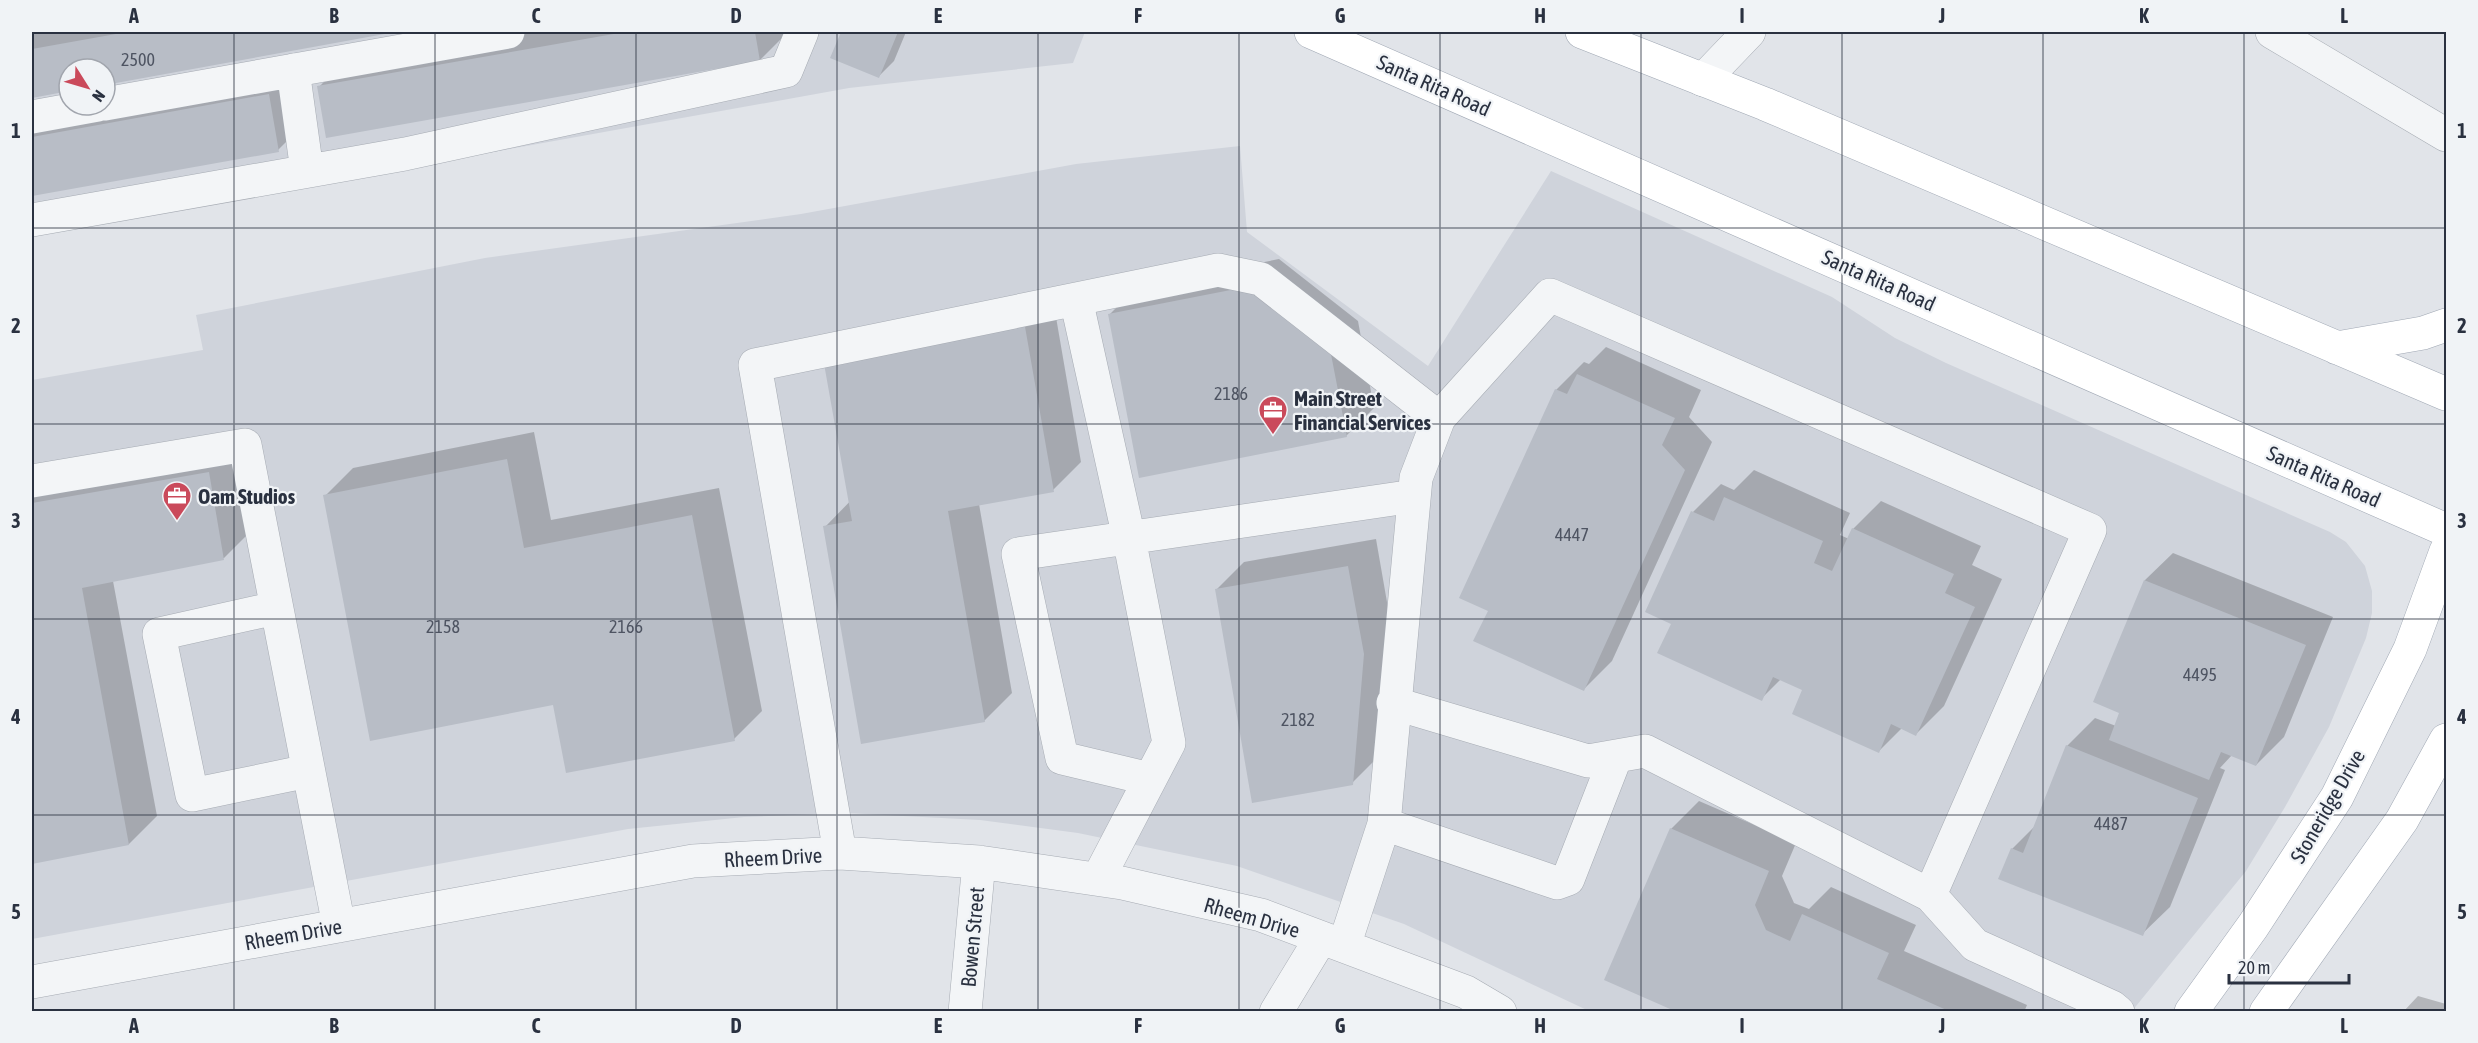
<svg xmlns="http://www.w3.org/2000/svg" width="2478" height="1043" viewBox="0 0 2478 1043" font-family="'Asap Condensed',sans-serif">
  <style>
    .built { fill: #cfd3db; fill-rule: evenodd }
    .shadow { fill: #0003 }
    .building { fill: #b8bdc6 }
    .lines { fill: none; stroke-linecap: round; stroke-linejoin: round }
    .minor-casing { stroke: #a6abb3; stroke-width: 34 }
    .major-casing { stroke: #a0a8b4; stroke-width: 34 }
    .minor { stroke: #f3f5f7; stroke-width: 33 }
    .major { stroke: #fff; stroke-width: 33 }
    .grid { fill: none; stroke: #2a3140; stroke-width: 1.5; stroke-opacity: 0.55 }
    .labels { text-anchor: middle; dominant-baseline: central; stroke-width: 4.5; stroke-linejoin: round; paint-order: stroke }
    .number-label { font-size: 18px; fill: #4e5462 }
    .street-label { font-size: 21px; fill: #2a3140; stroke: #f0f3f6 }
    .poi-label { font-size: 21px; font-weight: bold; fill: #2a3140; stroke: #f0f3f6; text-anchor: start }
    .neatline { fill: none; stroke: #2a3140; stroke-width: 2 }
    .grid-label { font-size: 20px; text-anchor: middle; font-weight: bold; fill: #2a3140 }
  </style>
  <rect width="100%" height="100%" fill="#e1e4e9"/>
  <path class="built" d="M 32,32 L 1085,32 L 1073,63 L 849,88 L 32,235 ZM 69,69 L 105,69 L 105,105 L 69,105 Z
    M 1240,146 L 1247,232 L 1428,366 L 1551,171 L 1832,297 L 1895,338 L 1946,363 L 2330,532 L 2346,542 L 2365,566 L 2372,591 L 2372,613 L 2366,638 L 2329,727 L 2285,807 L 2246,871 L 2132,1011 L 1589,1011 L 1404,924 L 1237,866 L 1078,833 L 980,820 L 846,813 L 744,817 L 628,829 L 32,939 L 32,380 L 203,350 L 196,315 L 485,258 L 801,214 L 1076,164 Z"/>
  <path class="shadow" d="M 32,32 L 388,32 L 105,83 L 105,69 L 69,69 L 69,90 L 32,96 Z
    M 501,32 L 788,32 L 760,60 L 319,87 L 346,59 Z
    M 843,32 L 906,32 L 894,61 L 879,76 L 832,57 Z
    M 296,67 L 306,122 L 278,150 L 32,194 L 32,115 Z
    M 1279,259 L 1358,321 L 1374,408 L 1346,436 L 1109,315 L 1137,287 Z
    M 1052,294 L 1081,462 L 1053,490 L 979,504 L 1012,693 L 984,721 L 825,527 Z
    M 1606,347 L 1701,390 L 1689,417 L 1712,442 L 1612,661 L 1584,689 L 1490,610 L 1556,390 L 1584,362 L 1589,364 Z
    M 534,432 L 551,520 L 719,488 L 762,711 L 734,739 L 555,703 L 325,496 L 353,468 Z
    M 237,445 L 252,530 L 224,558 L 113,581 L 157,816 L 129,844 L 32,862 L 32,481 Z
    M 1754,470 L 1850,513 L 1840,535 L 1849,539 L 1853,529 L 1881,501 L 1981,546 L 1972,565 L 2002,579 L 1944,706 L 1916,734 L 1902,728 L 1878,752 L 1804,690 L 1781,679 L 1761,699 L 1673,623 L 1693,512 L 1721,484 L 1734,490 Z
    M 1376,539 L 1391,625 L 1380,755 L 1352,783 L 1216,590 L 1244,562 Z
    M 2173,553 L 2333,617 L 2284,737 L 2256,765 L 2232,755 L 2220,768 L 2225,770 L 2170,907 L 2142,934 L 2012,849 L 2035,826 L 2067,746 L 2095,718 L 2116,726 L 2121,712 L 2145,580 Z
    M 1699,801 L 1796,843 L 1782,876 L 1794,903 L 1809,909 L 1831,887 L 1916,925 L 1904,951 L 2027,1005 L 2024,1012 L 1681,1012 L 1671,829 Z
    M 2418,996 L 2446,1004 L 2446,1012 L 2403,1012 Z"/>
  <path class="building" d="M 127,32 L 390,32 L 390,33 L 105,85 L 105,69 L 69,69 L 69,91 L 32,98 L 32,49 Z
    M 625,32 L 755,32 L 760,61 L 326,138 L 317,86 Z
    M 841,32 L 898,32 L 879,78 L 830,58 Z
    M 269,94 L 279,152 L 32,196 L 32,137 Z
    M 1251,286 L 1330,349 L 1347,437 L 1139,478 L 1108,314 Z
    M 1024,321 L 1054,492 L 948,511 L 985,722 L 861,744 L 823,526 L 852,521 L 823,358 Z
    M 1577,374 L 1675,418 L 1662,445 L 1685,470 L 1584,691 L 1473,641 L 1488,611 L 1459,598 L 1555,389 L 1567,394 Z
    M 507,459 L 524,548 L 692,515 L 735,741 L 566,773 L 553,705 L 370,741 L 323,495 Z
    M 209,472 L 224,560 L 82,588 L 129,845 L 32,864 L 32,503 Z
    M 1724,497 L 1823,541 L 1814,563 L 1832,571 L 1852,528 L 1954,574 L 1945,593 L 1975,607 L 1916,736 L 1891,724 L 1879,753 L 1792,714 L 1802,690 L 1773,677 L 1762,701 L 1657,653 L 1671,624 L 1645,612 L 1691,511 L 1714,521 Z
    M 1348,566 L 1364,654 L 1353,785 L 1252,803 L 1215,589 Z
    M 2144,580 L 2306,645 L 2256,766 L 2221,752 L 2209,780 L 2109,740 L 2119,713 L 2093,702 Z
    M 2066,745 L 2198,798 L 2143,936 L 1998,879 L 2011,848 L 2023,853 Z
    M 1670,828 L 1769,871 L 1755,905 L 1766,930 L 1790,941 L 1802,914 L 1889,953 L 1877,979 L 1951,1012 L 1677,1012 L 1604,980 Z"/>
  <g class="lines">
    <g class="minor-casing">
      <path id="minor" d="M 2272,32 L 2446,135
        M 293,70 L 307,171
        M 1703,80 L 1749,32
        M 105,104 L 508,32
        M 32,117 L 98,105
        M 32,220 L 405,154 L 786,71 L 802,32
        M 1076,299 L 1129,538 L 1169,743 L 1098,879
        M 32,481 L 245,445 L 339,926
        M 276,608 L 159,634 L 192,795 L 308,771
        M 1393,703 L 1588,761 L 1645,751 L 1930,895 L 1975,945 L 2112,1007 L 2118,1012
        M 1150,779 L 1062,758 L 1018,554 L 1414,496
        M 1384,824 L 1557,883 L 1568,879 L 1616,756
        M 840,853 L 755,365 L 1218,270 L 1261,279 L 1439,418
        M 1344,946 L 1384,824 L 1416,478 L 1439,418 L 1550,295 L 2090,530 L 1930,895
        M 32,982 L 693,861 L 840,853 L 979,862 L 1122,883 L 1261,915 L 1466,992 L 1500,1012
        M 965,1012 L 979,862
        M 1276,1012 L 1321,938"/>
    </g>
    <g class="major-casing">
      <path id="major" d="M 1311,32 L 2446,530
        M 1582,32 L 1765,104 L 2446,394
        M 2337,348 L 2423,333 L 2446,325
        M 2191,1012 L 2253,926 L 2337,797 L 2410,649 L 2446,551
        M 2266,1012 L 2402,820 L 2446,740"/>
    </g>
    <use href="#minor" class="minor"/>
    <use href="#major" class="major"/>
  </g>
  <path class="grid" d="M 234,32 L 234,1012M 435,32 L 435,1012M 636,32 L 636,1012M 837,32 L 837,1012M 1038,32 L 1038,1012M 1239,32 L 1239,1012M 1440,32 L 1440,1012M 1641,32 L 1641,1012M 1842,32 L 1842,1012M 2043,32 L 2043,1012M 2244,32 L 2244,1012M 32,228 L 2446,228M 32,424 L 2446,424M 32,619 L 2446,619M 32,815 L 2446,815"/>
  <defs>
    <g id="office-pin" transform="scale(1.5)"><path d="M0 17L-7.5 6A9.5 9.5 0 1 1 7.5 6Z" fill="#ca4a5b" stroke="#f0f3f6"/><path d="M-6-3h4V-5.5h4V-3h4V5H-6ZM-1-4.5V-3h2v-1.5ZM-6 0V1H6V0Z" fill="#fff"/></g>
  </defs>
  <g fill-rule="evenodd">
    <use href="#office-pin" x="1273" y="410"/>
    <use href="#office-pin" x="177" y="496"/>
  </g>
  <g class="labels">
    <g class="number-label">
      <text x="138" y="59">2500</text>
      <text x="1231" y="393">2186</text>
      <text x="1572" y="534">4447</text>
      <text x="443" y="626">2158</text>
      <text x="626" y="626">2166</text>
      <text x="2200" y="674">4495</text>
      <text x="1298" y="719">2182</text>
      <text x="2111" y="823">4487</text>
    </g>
    <g class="street-label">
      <text transform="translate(1434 85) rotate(24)">Santa Rita Road</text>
      <text transform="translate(1879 280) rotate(24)">Santa Rita Road</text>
      <text transform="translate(2324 476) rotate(24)">Santa Rita Road</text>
      <text transform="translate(2327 806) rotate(-60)">Stoneridge Drive</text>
      <text transform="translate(773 857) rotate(-3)">Rheem Drive</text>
      <text transform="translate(1252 917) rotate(16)">Rheem Drive</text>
      <text transform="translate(293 934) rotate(-10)">Rheem Drive</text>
      <text transform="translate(972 937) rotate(-85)">Bowen Street</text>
    </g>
    <g class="poi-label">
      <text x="1294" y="398">Main Street<tspan x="1294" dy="24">Financial Services</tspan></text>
      <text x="198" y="496">Oam Studios</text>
    </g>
  </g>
  <rect width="2478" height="1043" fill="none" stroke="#f0f3f6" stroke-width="66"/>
  <g transform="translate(87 87) rotate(127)"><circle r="28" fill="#f0f3f6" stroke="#a1a5ad" stroke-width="1.5"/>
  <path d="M0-4.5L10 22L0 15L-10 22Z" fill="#ca4a5b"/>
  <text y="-9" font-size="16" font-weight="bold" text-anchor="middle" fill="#2a3140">N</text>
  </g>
  <path d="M2229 974v9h120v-9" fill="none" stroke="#2a3140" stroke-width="3"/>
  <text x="2238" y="974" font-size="18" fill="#2a3140" stroke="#f0f3f6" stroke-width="4.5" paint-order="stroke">20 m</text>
  <rect x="33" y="33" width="2412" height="977" class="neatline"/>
  <g class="grid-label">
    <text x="134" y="23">A</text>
    <text x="334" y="23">B</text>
    <text x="536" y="23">C</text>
    <text x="736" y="23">D</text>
    <text x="938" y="23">E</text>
    <text x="1138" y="23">F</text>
    <text x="1340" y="23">G</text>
    <text x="1540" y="23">H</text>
    <text x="1742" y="23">I</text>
    <text x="1942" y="23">J</text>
    <text x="2144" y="23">K</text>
    <text x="2344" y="23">L</text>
    <text x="16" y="138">1</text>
    <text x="2462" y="138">1</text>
    <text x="16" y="333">2</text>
    <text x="2462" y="333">2</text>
    <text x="16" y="528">3</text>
    <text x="2462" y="528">3</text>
    <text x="16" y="724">4</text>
    <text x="2462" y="724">4</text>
    <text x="16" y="919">5</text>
    <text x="2462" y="919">5</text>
    <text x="134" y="1033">A</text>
    <text x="334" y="1033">B</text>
    <text x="536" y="1033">C</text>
    <text x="736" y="1033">D</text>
    <text x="938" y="1033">E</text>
    <text x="1138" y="1033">F</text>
    <text x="1340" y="1033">G</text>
    <text x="1540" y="1033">H</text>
    <text x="1742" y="1033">I</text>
    <text x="1942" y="1033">J</text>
    <text x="2144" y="1033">K</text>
    <text x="2344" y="1033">L</text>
  </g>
</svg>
